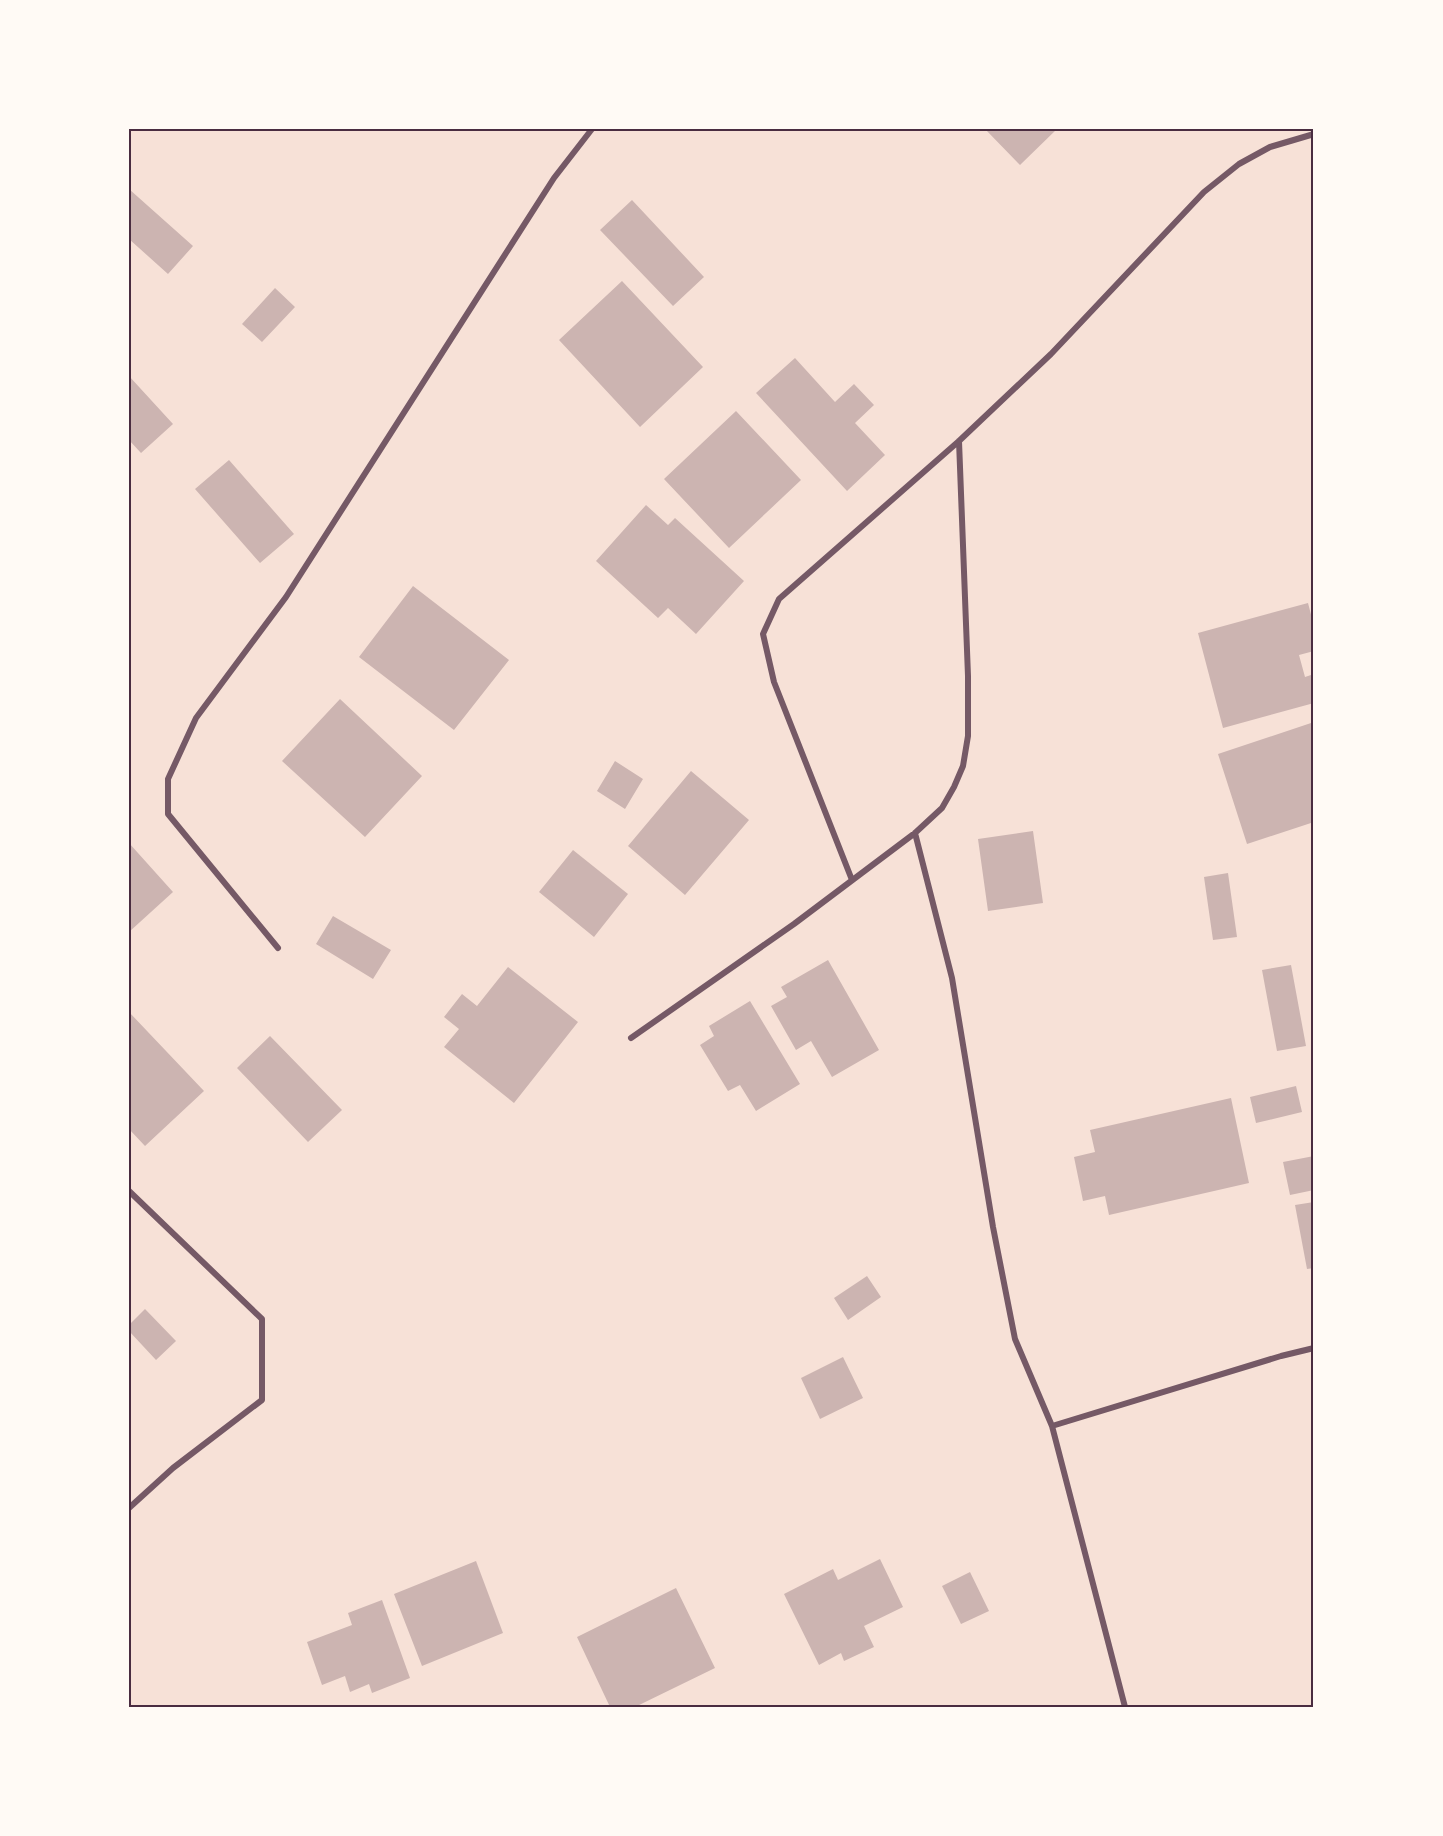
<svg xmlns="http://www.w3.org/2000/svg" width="1443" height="1836" viewBox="0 0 1443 1836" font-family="Arial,sans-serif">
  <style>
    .building { fill: #ccb4b1 }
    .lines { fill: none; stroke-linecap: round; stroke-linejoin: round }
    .minor { stroke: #755966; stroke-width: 6 }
    .neatline { fill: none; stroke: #4a2c40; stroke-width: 2 }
  </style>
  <rect width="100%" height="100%" fill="#f7e1d7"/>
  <path class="building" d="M 985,129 L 1057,129 L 1020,165 Z
    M 129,189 L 193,246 L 168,274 L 129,239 Z
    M 632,200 L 704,277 L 673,306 L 600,230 Z
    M 622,281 L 703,367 L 640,427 L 559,340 Z
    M 275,288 L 295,307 L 262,342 L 242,324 Z
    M 795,358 L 835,402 L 854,384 L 874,405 L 855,423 L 885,455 L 847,491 L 756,393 Z
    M 129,376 L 173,424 L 141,453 L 129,440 Z
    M 736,411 L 801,480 L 729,548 L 664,479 Z
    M 229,460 L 294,534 L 260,563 L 195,489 Z
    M 646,505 L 668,525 L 675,518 L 744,581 L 696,634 L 668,608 L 658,618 L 596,561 Z
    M 413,586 L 509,660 L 454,730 L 359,657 Z
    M 1308,603 L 1314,626 L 1314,651 L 1299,655 L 1305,677 L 1314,674 L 1314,703 L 1223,728 L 1198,633 Z
    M 340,699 L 422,776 L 365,837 L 282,761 Z
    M 1314,722 L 1314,822 L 1247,844 L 1218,754 Z
    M 615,761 L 643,779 L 625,809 L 597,791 Z
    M 691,771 L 749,820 L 685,895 L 628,846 Z
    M 1033,831 L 1043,903 L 988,911 L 978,839 Z
    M 129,843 L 173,892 L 129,932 Z
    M 573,850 L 628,894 L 594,937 L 539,892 Z
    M 1228,873 L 1237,937 L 1213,940 L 1204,877 Z
    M 333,916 L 391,950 L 373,979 L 316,944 Z
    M 828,960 L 879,1050 L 832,1077 L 811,1041 L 796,1050 L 771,1006 L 787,997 L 781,987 Z
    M 1291,965 L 1306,1046 L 1277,1051 L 1262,970 Z
    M 508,967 L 578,1022 L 514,1103 L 444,1047 L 459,1029 L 444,1017 L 462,994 L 477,1006 Z
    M 750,1001 L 800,1084 L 756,1111 L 740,1085 L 728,1091 L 700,1045 L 714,1036 L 709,1026 Z
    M 129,1012 L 204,1091 L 145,1146 L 129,1129 Z
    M 270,1036 L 342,1110 L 308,1142 L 237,1068 Z
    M 1296,1086 L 1302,1112 L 1256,1123 L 1250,1097 Z
    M 1231,1098 L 1249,1183 L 1109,1215 L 1105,1196 L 1083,1201 L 1074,1157 L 1095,1152 L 1090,1130 Z
    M 1314,1156 L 1314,1190 L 1290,1195 L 1283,1162 Z
    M 1314,1202 L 1314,1268 L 1307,1269 L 1295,1205 Z
    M 867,1276 L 881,1297 L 848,1320 L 834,1298 Z
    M 145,1309 L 176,1341 L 156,1360 L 129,1331 L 129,1325 Z
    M 843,1357 L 863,1398 L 820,1419 L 801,1378 Z
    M 880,1559 L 903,1607 L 864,1626 L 874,1647 L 844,1661 L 841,1653 L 819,1665 L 784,1594 L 833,1569 L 838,1580 Z
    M 476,1561 L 503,1633 L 422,1666 L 394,1594 Z
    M 970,1572 L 989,1611 L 961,1624 L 942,1586 Z
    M 676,1588 L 715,1668 L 635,1707 L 610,1707 L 577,1637 Z
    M 382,1600 L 410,1678 L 372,1693 L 369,1684 L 350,1692 L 345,1676 L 322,1685 L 307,1642 L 352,1625 L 348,1613 Z"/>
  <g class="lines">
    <path class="minor" d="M 915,833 L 952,978 L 993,1227 L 1015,1339 L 1052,1426 L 1125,1707
      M 852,880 L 774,682 L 763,634 L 779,599 L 959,441 L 1051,354 L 1204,192 L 1239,164 L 1270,147 L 1314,134
      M 278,948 L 168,814 L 168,779 L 196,718 L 286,597 L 554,178 L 592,129
      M 631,1038 L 794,924 L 915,833 L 942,808 L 954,787 L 963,766 L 968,736 L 968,676 L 959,441
      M 129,1191 L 262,1319 L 262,1400 L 173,1468 L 129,1508
      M 1052,1426 L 1281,1356 L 1314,1348"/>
  </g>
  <rect width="1443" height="1836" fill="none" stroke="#fffaf5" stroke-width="261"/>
  <rect x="130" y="130" width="1182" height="1576" class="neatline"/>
</svg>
